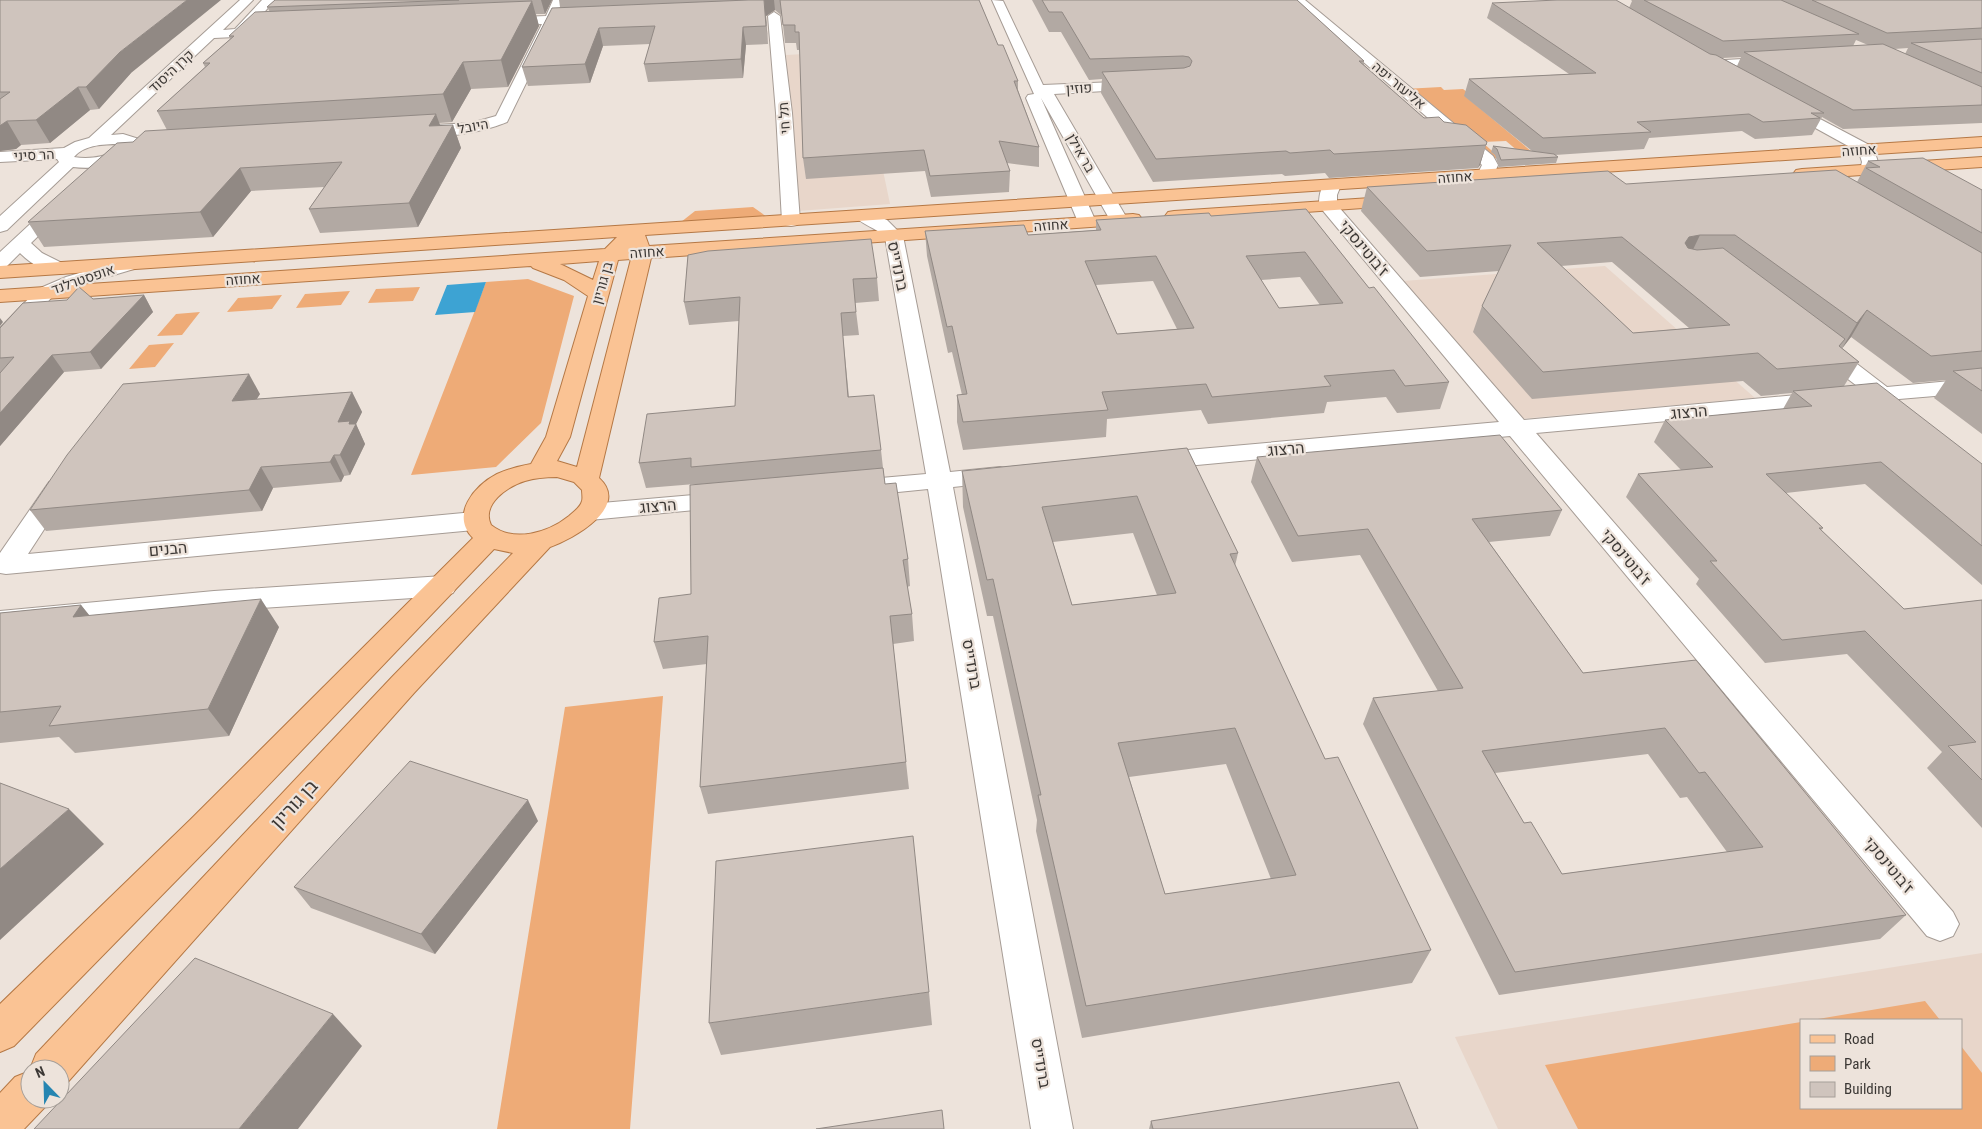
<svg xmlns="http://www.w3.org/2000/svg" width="1982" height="1129" viewBox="0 0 1982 1129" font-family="'Roboto Condensed',Heebo,sans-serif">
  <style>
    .built { fill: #e8d6ca; fill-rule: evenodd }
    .green { fill: #eeab77 }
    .water { fill: #3da3d3 }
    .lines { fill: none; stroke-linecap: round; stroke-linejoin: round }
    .minor-casing { stroke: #a69c95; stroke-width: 2 }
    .major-casing { stroke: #b57845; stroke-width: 2 }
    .minor { fill: #fff; fill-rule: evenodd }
    .major { fill: #fac394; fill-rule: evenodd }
    .wall { fill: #b2a9a3; fill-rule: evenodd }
    .shaded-wall { fill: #918984 }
    .building { fill: #cfc4bd; stroke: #918984; fill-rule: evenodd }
    .labels { text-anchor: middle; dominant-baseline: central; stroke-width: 4.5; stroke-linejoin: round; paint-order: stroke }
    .far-street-label { font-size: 14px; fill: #3c3835; stroke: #ede3db }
    .street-label { font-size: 16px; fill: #3c3835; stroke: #ede3db }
    .near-street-label { font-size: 19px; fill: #3c3835; stroke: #ede3db }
  </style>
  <rect width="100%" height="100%" fill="#ede3db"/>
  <path class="built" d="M 858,51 L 890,204 L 798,211 L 786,55 Z
    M 1605,266 L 1755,398 L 1519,419 L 1403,281 Z
    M 1982,953 L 1982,1129 L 1498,1129 L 1455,1037 ZM 1801,1020 L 1961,1020 L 1961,1108 L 1801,1108 Z"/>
  <path class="green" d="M 1441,87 L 1444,90 L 1463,89 L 1471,95 L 1465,96 L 1537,156 L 1525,157 L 1506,141 L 1482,142 L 1500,158 L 1486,159 L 1404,89 Z
    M 753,207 L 767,217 L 681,222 L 695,211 Z
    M 528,279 L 574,296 L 541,423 L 496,467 L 411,475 L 486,282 Z
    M 420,287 L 413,301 L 368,303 L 376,289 Z
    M 350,291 L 341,305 L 296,308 L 305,294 Z
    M 282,295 L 272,309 L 227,312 L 238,298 Z
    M 200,312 L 182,335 L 157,336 L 176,314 Z
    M 174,343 L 155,367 L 129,369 L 149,345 Z
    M 663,696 L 630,1129 L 497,1129 L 565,707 Z
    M 1925,1001 L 1940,1020 L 1812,1020 Z
    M 1801,1022 L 1801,1108 L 1961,1108 L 1961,1046 L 1982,1073 L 1982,1129 L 1578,1129 L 1545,1065 Z"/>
  <path class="water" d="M 486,282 L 475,312 L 435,315 L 447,285 Z"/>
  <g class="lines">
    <g class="minor-casing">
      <path id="minor" d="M 240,0 L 253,0 L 223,30 L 235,29 L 262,0 L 275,0 L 249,29 L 274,29 L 276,32 L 274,35 L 214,38 L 111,135 L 123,134 L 139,139 L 142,145 C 128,165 95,170 73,167 L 7,230 L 0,232 L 0,216 L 59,162 L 57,159 L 0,162 L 0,152 L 64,148 L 75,142 L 89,138 ZM 122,144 L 125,145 C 112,156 91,160 74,157 C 85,144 106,144 122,144 Z
        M 553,0 L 565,0 L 559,16 L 584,15 L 590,19 L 584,23 L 555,24 L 507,122 C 483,132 437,141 411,134 L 409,131 L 411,128 L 417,126 L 471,123 L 496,116 L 542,24 L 499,26 L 493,22 L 499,18 L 546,16 Z
        M 992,0 L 1003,1 L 1043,85 L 1139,81 L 1144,82 L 1146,85 L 1144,88 L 1139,89 L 1054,94 L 1128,220 L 1125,224 L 1119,225 L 1113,224 L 1110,220 L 1041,98 L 1096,222 L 1093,226 L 1087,227 L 1081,226 L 1078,222 L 1026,98 L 1028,95 L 1034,94 Z
        M 1292,0 L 1305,0 L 1493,156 L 1498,165 L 1492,179 L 1480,179 L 1477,175 L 1482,165 L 1480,163 Z
        M 774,12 L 780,16 L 792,113 L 800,221 L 797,225 L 791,226 L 785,225 L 782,221 L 776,113 L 768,16 Z
        M 1776,57 L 1783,61 L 1781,64 L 1709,69 L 1704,68 L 1702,65 L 1704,62 L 1709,61 Z
        M 1786,101 L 1873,147 L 1878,162 L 1874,174 L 1862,174 L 1860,170 L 1862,162 L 1859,152 L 1781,109 L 1778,106 L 1781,103 Z
        M 1332,180 L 1338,181 L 1341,185 L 1337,195 L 1337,205 L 1524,420 L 1861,389 L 1815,354 L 1812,349 L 1815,344 L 1823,342 L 1831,344 L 1887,387 L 1982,378 L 1982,392 L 1899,399 L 1896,404 L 1888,406 L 1877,402 L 1536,433 L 1953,912 L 1959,924 L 1953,936 L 1940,941 L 1927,936 L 1510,436 L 1154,469 L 1145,466 L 1142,461 L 1145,456 L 1154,453 L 1499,422 L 1319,206 C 1319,196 1320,189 1326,181 Z
        M 61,200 L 67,201 L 70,205 L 31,243 L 42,253 L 66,265 L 69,269 L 66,273 C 50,277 31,264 20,253 L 7,266 L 0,268 L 0,252 L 55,201 Z
        M 864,211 L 887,220 L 903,236 L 950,472 L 1000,467 L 1009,469 L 1013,475 L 1009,481 L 953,487 L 1073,1129 L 1031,1129 L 928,489 L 858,496 L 849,494 L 845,488 L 849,482 L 858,480 L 926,474 L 885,237 C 877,228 860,224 855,216 L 858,212 Z
        M 127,259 L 134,261 L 137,265 L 134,269 L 80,285 L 52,297 L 8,346 L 0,347 L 0,328 L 38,289 L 66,277 Z
        M 58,480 L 67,482 L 71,488 L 28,554 L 474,512 L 483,515 L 487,521 L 483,527 L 474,530 L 6,574 L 0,573 L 0,553 L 49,482 Z
        M 728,492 L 737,494 L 741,500 L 737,506 L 590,520 L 581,518 L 577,512 L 581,506 L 590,504 Z
        M 443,576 L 453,579 L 457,586 L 453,593 L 443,596 L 214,611 L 0,631 L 0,611 L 214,591 Z"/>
    </g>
    <g class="major-casing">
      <path id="major" d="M 1982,137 L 1982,147 L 645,235 L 649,246 L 1133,214 L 1139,215 L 1142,219 L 1139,223 L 1133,224 L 651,258 L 599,478 C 631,507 573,539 550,547 L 414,693 L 66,1084 L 60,1086 L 60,1069 L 30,1069 L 36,1054 L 392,677 L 513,553 L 494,549 L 214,842 L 14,1046 L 0,1052 L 0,1004 L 190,820 L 473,538 C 450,515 474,486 497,474 C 508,469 520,466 531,464 L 546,437 L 588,296 L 564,280 L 533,268 L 531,266 L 0,302 L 0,290 L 605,249 L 617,237 L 0,278 L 0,266 ZM 631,259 L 577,467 L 557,461 L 570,437 L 618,260 ZM 599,261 L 593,280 L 560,264 ZM 557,477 L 574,482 L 582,490 C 582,493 583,498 582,501 C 580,508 574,511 569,516 C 548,533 513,543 491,525 C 481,504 508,486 525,481 C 535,478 546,477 557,477 Z
        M 1982,157 L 1982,167 L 1802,179 L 1796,178 L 1793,174 L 1796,170 L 1802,169 Z
        M 1400,196 L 1406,197 L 1409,201 L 1406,205 L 1174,221 L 1168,220 L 1165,216 L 1168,212 L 1174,211 Z
        M 30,1071 L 30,1099 L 48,1099 L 45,1107 L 24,1129 L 0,1129 L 0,1093 L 15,1077 Z"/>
    </g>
    <use href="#minor" class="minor"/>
    <use href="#major" class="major"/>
  </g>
  <path class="wall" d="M 0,0 L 131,73 L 99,109 L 90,110 L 50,143 L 21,145 L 16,149 L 0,151 Z
    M 275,0 L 552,0 L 545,14 L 536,14 L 539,26 L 508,87 L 471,89 L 452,122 L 439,123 L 440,126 L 453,125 L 461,148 L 418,227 L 320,233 L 309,209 L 324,187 L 251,191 L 213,237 L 44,247 L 28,222 L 133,142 L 167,130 L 157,111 L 205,67 L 203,63 L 230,39 L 229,36 L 270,12 L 267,7 Z
    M 559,0 L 979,0 L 998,45 L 1018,81 L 1018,90 L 1039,147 L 1039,167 L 1007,163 L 1010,171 L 1009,192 L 931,197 L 925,171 L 806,179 L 803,158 L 800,50 L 797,50 L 796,43 L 785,43 L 782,16 L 775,10 L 766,16 L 768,44 L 746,45 L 743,78 L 648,82 L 644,64 L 650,44 L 603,46 L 590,83 L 528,86 L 522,67 L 560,7 Z
    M 1032,0 L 1297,0 L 1364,61 L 1364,65 L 1424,118 L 1444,122 L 1487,142 L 1480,165 L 1478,168 L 1329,178 L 1325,173 L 1285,176 L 1282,174 L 1153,182 L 1101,93 L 1102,79 L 1089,80 L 1061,32 L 1049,32 Z
    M 1631,0 L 1982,0 L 1982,123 L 1843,129 L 1822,117 L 1812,135 L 1755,139 L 1742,131 L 1649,138 L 1644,149 L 1555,155 L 1558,157 L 1556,163 L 1499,167 L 1495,155 L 1491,152 L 1493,146 L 1532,151 L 1464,96 L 1469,79 L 1569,74 L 1487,18 L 1492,3 L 1629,8 L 1632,1 ZM 1856,40 L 1868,45 L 1853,46 ZM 1908,48 L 1905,54 L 1894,49 ZM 1741,57 L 1737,66 L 1722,58 L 1723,58 Z
    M 1868,161 L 1982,190 L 1982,434 L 1934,398 L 1946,380 L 1913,383 L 1851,337 L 1842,348 L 1859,362 L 1844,386 L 1982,464 L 1982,585 L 1865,484 L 1786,493 L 1823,528 L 1821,530 L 1904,609 L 1982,600 L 1982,828 L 1927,768 L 1942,752 L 1847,654 L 1765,663 L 1696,584 L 1699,579 L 1626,497 L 1638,474 L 1681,470 L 1654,442 L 1665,420 L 1783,409 L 1792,393 L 1761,396 L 1743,381 L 1532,399 L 1473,332 L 1482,306 L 1499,271 L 1420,277 L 1361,211 L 1367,187 L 1857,182 ZM 1612,262 L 1689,328 L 1633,333 L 1561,266 Z
    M 1306,209 L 1369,288 L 1449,382 L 1440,409 L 1397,413 L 1386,397 L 1327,402 L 1324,413 L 1208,424 L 1201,410 L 1107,419 L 1106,437 L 963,450 L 957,422 L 957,395 L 962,395 L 952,352 L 948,353 L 927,256 L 925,231 L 1028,235 L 1096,230 L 1096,220 L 1211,216 ZM 1300,277 L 1320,305 L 1279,308 L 1261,280 ZM 1153,281 L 1177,329 L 1117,334 L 1096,285 Z
    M 688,255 L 877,278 L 879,301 L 855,303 L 859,335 L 843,336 L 849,397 L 881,450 L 883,468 L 885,484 L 908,559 L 910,586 L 907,587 L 912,614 L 914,641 L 893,644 L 909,789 L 708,814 L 700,787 L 707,664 L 663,669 L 654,642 L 691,594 L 695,485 L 695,484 L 646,488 L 639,463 L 735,406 L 739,321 L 689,325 L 684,302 Z
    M 144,295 L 153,312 L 101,369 L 64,372 L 0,446 L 0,328 L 93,299 Z
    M 352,392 L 362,412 L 356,424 L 365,444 L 350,475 L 344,476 L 341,482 L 273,488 L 262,511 L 46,531 L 30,510 L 260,394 L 256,399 Z
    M 1187,448 L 1238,553 L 1235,566 L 1325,759 L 1431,950 L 1412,983 L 1082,1038 L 1036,831 L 1037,820 L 993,616 L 987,616 L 963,507 L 962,471 ZM 1133,533 L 1157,595 L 1072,605 L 1053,542 ZM 1226,764 L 1271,879 L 1165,894 L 1129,777 Z
    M 1257,457 L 1562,510 L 1550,536 L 1489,542 L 1583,673 L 1696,660 L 1906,915 L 1880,939 L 1499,995 L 1363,724 L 1373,698 L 1438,691 L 1360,555 L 1292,562 L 1251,482 ZM 1648,754 L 1680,798 L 1687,797 L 1727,852 L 1562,874 L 1524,823 L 1495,773 Z
    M 81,605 L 90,616 L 279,627 L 229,736 L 75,753 L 59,737 L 0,743 L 0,613 Z
    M 538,821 L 435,954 L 311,908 L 294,887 Z
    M 929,992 L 932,1025 L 721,1055 L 709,1023 Z
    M 1151,1121 L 1418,1129 L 1149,1129 Z"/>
  <path class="shaded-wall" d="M 187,0 L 221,0 L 131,73 L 99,109 L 86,87 L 120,52 Z
    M 541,0 L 552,0 L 545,14 Z
    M 764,0 L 774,0 L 775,10 L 766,16 L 768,44 Z
    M 532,1 L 539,26 L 508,87 L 501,60 Z
    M 743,27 L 746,45 L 743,78 L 741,59 Z
    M 599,28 L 603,46 L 590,83 L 585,64 Z
    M 463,62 L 471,89 L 452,122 L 443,94 Z
    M 78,87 L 90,110 L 50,143 L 36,120 Z
    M 436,114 L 444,136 L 429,126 Z
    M 7,121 L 21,145 L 16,149 L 0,151 L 0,126 Z
    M 453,125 L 461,148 L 418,227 L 409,203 Z
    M 1487,142 L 1480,165 L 1478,168 L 1486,145 Z
    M 240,168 L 251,191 L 213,237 L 200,212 Z
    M 1700,235 L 1688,260 L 1685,243 L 1689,237 Z
    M 144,295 L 153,312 L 101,369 L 90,352 Z
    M 1867,310 L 1851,337 L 1841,350 L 1857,323 Z
    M 0,318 L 3,322 L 0,326 Z
    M 52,355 L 64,372 L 0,446 L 0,413 Z
    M 249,374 L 260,394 L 243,421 L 232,401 Z
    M 352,392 L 362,412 L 356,424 L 365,444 L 350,475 L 340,455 L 338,422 Z
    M 334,455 L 344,476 L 341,482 L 330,462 Z
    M 261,467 L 273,488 L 262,511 L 249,490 Z
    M 261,599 L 279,627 L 229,736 L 208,709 Z
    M 81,605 L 103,633 L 73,617 Z
    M 528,800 L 538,821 L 435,954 L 421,934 Z
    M 69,809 L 104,844 L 0,940 L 0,869 Z
    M 333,1014 L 362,1046 L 298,1129 L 239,1129 Z"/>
  <path class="building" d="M 0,0 L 187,0 L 120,52 L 86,87 L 78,87 L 36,120 L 7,121 L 1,125 L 0,126 L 0,99 L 10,92 L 0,92 Z
    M 275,0 L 459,0 L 267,7 Z
    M 748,0 L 764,0 L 766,26 L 743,27 L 741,59 L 644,64 L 655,26 L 599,28 L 585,64 L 522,67 L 552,8 Z
    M 780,0 L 979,0 L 998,45 L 1003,45 L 1018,81 L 1014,81 L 1039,147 L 999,141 L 1010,171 L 930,176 L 924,150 L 803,158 L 799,32 L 795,32 L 795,25 L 783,25 Z
    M 1042,0 L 1297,0 L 1364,61 L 1359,61 L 1424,118 L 1439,117 L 1444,122 L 1466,125 L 1487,142 L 1486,145 L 1334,154 L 1330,150 L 1290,153 L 1286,151 L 1156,159 L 1102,72 L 1184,68 L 1190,66 L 1192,61 L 1189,57 L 1183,56 L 1090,59 L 1062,12 L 1049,12 Z
    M 1557,0 L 1616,0 L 1710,54 L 1716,55 L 1824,113 L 1811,113 L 1820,118 L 1763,122 L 1749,114 L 1637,122 L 1651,132 L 1543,138 L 1469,79 L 1596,73 L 1492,3 Z
    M 1644,0 L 1781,0 L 1859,34 L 1723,41 Z
    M 1812,0 L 1982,0 L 1982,28 L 1887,33 Z
    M 532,1 L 501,60 L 463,62 L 443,94 L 157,111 L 210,63 L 203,63 L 234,36 L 229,36 L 255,12 Z
    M 1982,39 L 1982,73 L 1911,43 Z
    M 1883,44 L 1982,87 L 1982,105 L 1853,110 L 1744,52 Z
    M 436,114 L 429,126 L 453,125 L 409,203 L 309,209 L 342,162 L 240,168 L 200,212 L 28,222 L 117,143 L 133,142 L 145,131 Z
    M 1493,146 L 1554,154 L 1558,157 L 1501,160 L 1497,149 Z
    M 1923,158 L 1982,190 L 1982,233 L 1866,168 L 1880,167 L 1868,161 Z
    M 1836,170 L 1982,253 L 1982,351 L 1931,356 L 1867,310 L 1857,323 L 1735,235 L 1700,235 L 1689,237 L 1685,243 L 1688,248 L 1697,250 L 1723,248 L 1845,339 L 1839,346 L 1859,362 L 1777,369 L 1758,353 L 1543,372 L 1482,306 L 1511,245 L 1427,251 L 1367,187 L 1608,171 L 1626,184 ZM 1622,237 L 1730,325 L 1633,333 L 1537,243 Z
    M 1306,209 L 1369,288 L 1374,287 L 1449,382 L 1405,386 L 1394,370 L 1324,376 L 1331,386 L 1212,397 L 1206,384 L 1102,392 L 1108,410 L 963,422 L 957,395 L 967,394 L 952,326 L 947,327 L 925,231 L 1024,225 L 1028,235 L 1101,230 L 1096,220 L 1209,213 L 1211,216 ZM 1305,252 L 1343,303 L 1279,308 L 1246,256 ZM 1156,256 L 1194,328 L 1117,334 L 1085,261 Z
    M 871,239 L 877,278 L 853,279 L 856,312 L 841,313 L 848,397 L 874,395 L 881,450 L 691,467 L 691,458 L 639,463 L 647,414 L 735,406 L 740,297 L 684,302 L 688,255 L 708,251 Z
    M 79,287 L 93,299 L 144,295 L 90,352 L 52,355 L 0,413 L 0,373 L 14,357 L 0,358 L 0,328 L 23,303 L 67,300 Z
    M 1982,368 L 1982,391 L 1953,371 Z
    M 249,374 L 232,401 L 352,392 L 338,422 L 350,421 L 349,424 L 356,424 L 340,455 L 334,455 L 330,462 L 261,467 L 249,490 L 30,510 L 67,455 L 123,384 Z
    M 1877,383 L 1982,464 L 1982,546 L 1881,462 L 1766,474 L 1823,528 L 1819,528 L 1904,609 L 1982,600 L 1982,780 L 1948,746 L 1976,742 L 1865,631 L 1782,640 L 1710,561 L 1717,561 L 1638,474 L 1713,467 L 1665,420 L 1812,406 L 1793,391 Z
    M 1500,435 L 1562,510 L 1472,519 L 1583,673 L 1696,660 L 1906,915 L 1515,972 L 1373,698 L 1463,688 L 1368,529 L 1298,536 L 1257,457 ZM 1665,728 L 1699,773 L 1705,772 L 1763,847 L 1562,874 L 1531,822 L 1524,823 L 1482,751 Z
    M 1187,448 L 1238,553 L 1230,554 L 1325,759 L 1338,757 L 1431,950 L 1086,1006 L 1038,795 L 1041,795 L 993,579 L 987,580 L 962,471 ZM 1137,496 L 1176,593 L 1072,605 L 1042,507 ZM 1235,728 L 1296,875 L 1165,894 L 1118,743 Z
    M 883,468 L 885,484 L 896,483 L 908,559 L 903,560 L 912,614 L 890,616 L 906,762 L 700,787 L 708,636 L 654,642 L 659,598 L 691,594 L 690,485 Z
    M 261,599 L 208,709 L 49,726 L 61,706 L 0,712 L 0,613 L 81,605 L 73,617 Z
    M 410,761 L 528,800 L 421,934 L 294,887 Z
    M 0,783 L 69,809 L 0,869 Z
    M 913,836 L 929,992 L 709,1023 L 716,861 Z
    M 195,958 L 333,1014 L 239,1129 L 34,1129 Z
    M 1399,1082 L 1418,1129 L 1153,1129 L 1151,1121 Z
    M 942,1110 L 944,1129 L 816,1129 Z"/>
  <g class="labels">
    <g class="far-street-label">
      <text transform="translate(171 71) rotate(-43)">קרן היסוד</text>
      <text transform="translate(1399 85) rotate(40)">אליעזר יפה</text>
      <text transform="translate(1079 88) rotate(-3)">פוזין</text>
      <text transform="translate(784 118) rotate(-94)">תל חי</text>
      <text transform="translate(473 126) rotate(-10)">היובל</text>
      <text transform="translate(1859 150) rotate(-4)">אחוזה</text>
      <text transform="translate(1081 153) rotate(60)">בר אילן</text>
      <text transform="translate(34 155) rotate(-3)">הר סיני</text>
      <text transform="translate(1455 177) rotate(-4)">אחוזה</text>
      <text transform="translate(1051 225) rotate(-4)">אחוזה</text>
      <text transform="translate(647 252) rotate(-4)">אחוזה</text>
      <text transform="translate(83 279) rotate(-19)">אופסטרלנד</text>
      <text transform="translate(243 279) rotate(-4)">אחוזה</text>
      <text transform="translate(602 283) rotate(-74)">בן גוריון</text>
    </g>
    <g class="street-label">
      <text transform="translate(1364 248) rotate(50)">ז'בוטינסקי</text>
      <text transform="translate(898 266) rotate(78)">ברנדייס</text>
      <text transform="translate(1689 412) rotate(-5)">הרצוג</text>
      <text transform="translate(1286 449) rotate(-5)">הרצוג</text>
      <text transform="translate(658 506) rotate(-5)">הרצוג</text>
      <text transform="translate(168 549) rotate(-5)">הבנים</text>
      <text transform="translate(1626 557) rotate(50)">ז'בוטינסקי</text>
      <text transform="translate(972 664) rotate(80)">ברנדייס</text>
      <text transform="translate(1889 865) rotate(50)">ז'בוטינסקי</text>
      <text transform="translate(1041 1063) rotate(80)">ברנדייס</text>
    </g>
    <g class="near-street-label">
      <text transform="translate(294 804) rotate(-47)">בן גוריון</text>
    </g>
  </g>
  <rect x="1800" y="1019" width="162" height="90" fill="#ede3db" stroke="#a69f99"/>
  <rect x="1810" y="1035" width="25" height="8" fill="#fac394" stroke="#a69f99"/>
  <text x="1844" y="1044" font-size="15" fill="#3c3835">Road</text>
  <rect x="1810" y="1056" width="25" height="15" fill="#eeab77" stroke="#a69f99"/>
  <text x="1844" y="1069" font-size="15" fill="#3c3835">Park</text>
  <rect x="1810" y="1082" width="25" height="15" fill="#cfc4bd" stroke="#a69f99"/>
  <text x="1844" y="1094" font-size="15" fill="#3c3835">Building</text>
  <g transform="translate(45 1084) rotate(337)"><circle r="24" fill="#ede3db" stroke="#a69f99"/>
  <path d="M0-4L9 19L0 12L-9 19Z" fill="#2585b1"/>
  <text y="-8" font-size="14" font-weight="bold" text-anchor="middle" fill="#3c3835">N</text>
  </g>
</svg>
